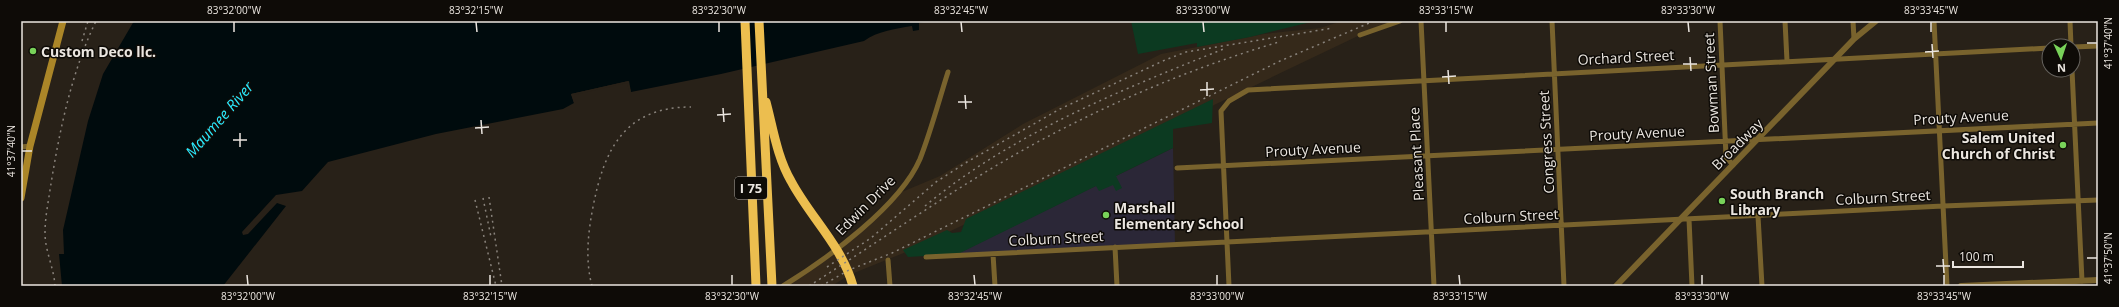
<svg xmlns="http://www.w3.org/2000/svg" width="2119" height="307" viewBox="0 0 2119 307" font-family="'Open Sans',sans-serif">
  <style>
    .built { fill: #35291a }
    .education { fill: #2b2737 }
    .green { fill: #0c3a21 }
    .water { fill: #000b0d }
    .pier { fill: #282118 }
    .lines { fill: none; stroke-linecap: round; stroke-linejoin: round }
    .minor { stroke: #79632d; stroke-width: 5 }
    .tertiary { stroke: #79632d; stroke-width: 6 }
    .secondary { stroke: #ab8628; stroke-width: 7 }
    .motorway { stroke: #ecbe4f; stroke-width: 9 }
    .rail { stroke: #89837c; stroke-width: 1.5; stroke-dasharray: 2 4; stroke-linecap: butt }
    .ticks { fill: none; stroke: #ebe6e0; stroke-width: 1.5 }
    .poi-dot { fill: #78d259; stroke: #0e0b07; stroke-width: 1.5 }
    .labels { text-anchor: middle; dominant-baseline: central; stroke-width: 3; stroke-linejoin: round; paint-order: stroke }
    .shield { fill: #0e0b07; stroke: #a9a49f; stroke-width: 1 }
    .shield-label { font-size: 13px; font-weight: bold; fill: #ebe6e0 }
    .poi-label { font-size: 14px; font-weight: bold; fill: #ebe6e0; stroke: #0e0b07; text-anchor: start }
    .street-label { font-size: 14px; fill: #ebe6e0; stroke: #0e0b07 }
    .water-label { font-size: 15px; font-style: italic; fill: #2beafe; stroke: #0e0b07 }
    .neatline { fill: none; stroke: #ebe6e0; stroke-width: 1.5 }
    .ticks-label { font-size: 10px; text-anchor: middle; fill: #ebe6e0 }
  </style>
  <rect width="100%" height="100%" fill="#282118"/>
  <path class="built" d="M 1342,21 L 1400,21 L 1360,35 L 911,250 L 849,275 L 832,286 L 787,286 L 833,253 L 897,194 L 940,176 L 1023,124 L 1161,54 L 1264,34 L 1320,28 Z"/>
  <path class="education" d="M 1173,148 L 1175,244 L 955,255 L 1116,176 Z"/>
  <path class="green" d="M 1131,21 L 1315,21 L 1250,37 L 1197,47 L 1197,43 L 1138,54 Z
    M 1213,99 L 1212,123 L 1173,129 L 1173,148 L 1116,176 L 1122,188 L 1116,191 L 1113,185 L 1099,191 L 1096,186 L 958,254 L 908,257 L 903,250 L 947,230 L 952,233 L 961,232 L 966,219 Z"/>
  <path class="water" d="M 134,21 L 928,21 L 919,23 L 919,30 L 913,31 L 912,26 C 894,29 878,31 864,41 L 721,74 L 631,92 L 628,81 L 571,94 L 574,103 L 563,109 L 436,134 L 328,162 L 302,191 L 276,195 L 242,232 L 243,235 L 248,234 L 277,203 L 286,206 L 223,286 L 62,286 L 59,254 L 64,254 L 63,230 L 88,121 L 103,74 Z"/>
  <path class="pier" d="M 629,81 L 631,92 L 629,92 L 627,83 L 574,95 L 576,103 L 574,103 L 571,94 Z"/>
  <g class="lines">
    <path class="minor" d="M 1421,21 L 1434,286
      M 1552,21 L 1564,286
      M 1720,21 L 1726,157 L 1733,165
      M 1785,21 L 1787,61
      M 1853,21 L 1854,39
      M 1934,21 L 1947,286
      M 2070,21 L 2071,46
      M 1360,35 L 1400,21
      M 2073,47 L 2098,46
      M 2072,70 L 2082,281
      M 21,147 L 30,146
      M 1177,168 L 2098,123
      M 1758,216 L 1762,286
      M 1689,219 L 1692,286
      M 1115,247 L 1117,286
      M 993,254 L 995,286
      M 926,257 L 1943,206 L 2098,200
      M 888,260 L 890,286
      M 783,286 C 827,259 900,206 920,159 C 931,131 939,100 948,72
      M 1229,286 L 1221,111 L 1229,101 L 1248,90 L 2049,48"/>
    <path class="tertiary" d="M 1616,286 L 1854,39 L 1876,21
      M 1961,286 L 2098,280"/>
    <path class="secondary" d="M 21,198 L 30,146 L 63,21"/>
    <path class="motorway" d="M 745,21 L 756,286
      M 759,21 L 772,286
      M 766,102 C 773,128 777,157 791,181 C 810,217 842,246 853,286"/>
    <path class="rail" d="M 82,41 L 88,21
      M 489,197 L 502,286
      M 483,198 L 491,237
      M 475,200 L 496,286
      M 925,206 C 1013,133 1121,90 1226,48
      M 827,267 L 871,238 L 936,182 L 967,162 L 1060,109 L 1165,60 L 1186,52 L 1333,28
      M 55,286 C 54,268 45,251 45,233 C 45,218 48,204 50,190 C 59,133 71,73 96,21
      M 592,286 C 585,260 588,233 593,207 C 604,150 624,107 691,107
      M 809,286 C 878,242 945,195 1016,154 C 1099,107 1188,69 1279,42
      M 821,286 L 849,270 L 892,253 L 1280,61 L 1374,21"/>
  </g>
  <path class="ticks" d="M 234,22 L 234,32M 476,22 L 477,32M 719,22 L 719,32M 961,22 L 962,32M 1203,22 L 1204,32M 1446,22 L 1446,32M 1688,22 L 1689,32M 1931,22 L 1931,32M 2087,43 L 2097,43M 1932,44 L 1933,58M 1925,52 L 1939,51M 1690,57 L 1691,71M 1683,64 L 1697,64M 1448,70 L 1449,84M 1442,77 L 1456,76M 1207,82 L 1207,96M 1200,90 L 1214,89M 965,95 L 966,109M 958,102 L 972,102M 723,108 L 724,122M 717,115 L 731,114M 481,120 L 482,134M 475,128 L 489,127M 240,133 L 240,147M 233,140 L 247,140M 22,151 L 32,151M 2087,258 L 2097,258M 1943,259 L 1944,273M 1936,266 L 1950,266M 247,275 L 248,285M 490,275 L 490,285M 732,275 L 732,285M 974,275 L 975,285M 1217,275 L 1217,285M 1459,275 L 1460,285M 1702,275 L 1702,285M 1944,275 L 1944,285"/>
  <g class="poi-dot">
    <circle cx="33" cy="51" r="4"/>
    <circle cx="2063" cy="145" r="4"/>
    <circle cx="1722" cy="201" r="4"/>
    <circle cx="1106" cy="215" r="4"/>
  </g>
  <g class="labels">
    <rect class="shield" x="735" y="177" width="32" height="22" rx="3"/>
    <g class="shield-label">
      <text x="751" y="188">I 75</text>
    </g>
    <g class="poi-label">
      <text x="41" y="51">Custom Deco llc.</text>
      <text x="2055" y="137" text-anchor="end">Salem United<tspan x="2055" dy="16">Church of Christ</tspan></text>
      <text x="1730" y="193">South Branch<tspan x="1730" dy="16">Library</tspan></text>
      <text x="1114" y="207">Marshall<tspan x="1114" dy="16">Elementary School</tspan></text>
    </g>
    <g class="street-label">
      <text transform="translate(1626 57) rotate(-3)">Orchard Street</text>
      <text transform="translate(1711 83) rotate(-93)">Bowman Street</text>
      <text transform="translate(1961 117) rotate(-3)">Prouty Avenue</text>
      <text transform="translate(1637 133) rotate(-3)">Prouty Avenue</text>
      <text transform="translate(1546 142) rotate(-93)">Congress Street</text>
      <text transform="translate(1737 144) rotate(-45)">Broadway</text>
      <text transform="translate(1313 149) rotate(-3)">Prouty Avenue</text>
      <text transform="translate(1416 154) rotate(-93)">Pleasant Place</text>
      <text transform="translate(1883 197) rotate(-3)">Colburn Street</text>
      <text transform="translate(865 205) rotate(-45)">Edwin Drive</text>
      <text transform="translate(1511 216) rotate(-3)">Colburn Street</text>
      <text transform="translate(1056 238) rotate(-3)">Colburn Street</text>
    </g>
    <g class="water-label">
      <text transform="translate(219 119) rotate(-49)">Maumee River</text>
    </g>
  </g>
  <rect width="2119" height="307" fill="none" stroke="#0e0b07" stroke-width="44"/>
  <g transform="translate(2061 58) rotate(177)"><circle r="19" fill="#0e0b07" stroke="#66635e"/>
  <path d="M0-3L7 15L0 10L-7 15Z" fill="#78d259"/>
  <text y="-6" font-size="11" font-weight="bold" text-anchor="middle" fill="#ebe6e0">N</text>
  </g>
  <path d="M1953 261v6h70v-6" fill="none" stroke="#ebe6e0" stroke-width="2"/>
  <text x="1959" y="261" font-size="12" fill="#ebe6e0" stroke="#0e0b07" stroke-width="3" paint-order="stroke">100 m</text>
  <rect x="22" y="22" width="2075" height="263" class="neatline"/>
  <g class="ticks-label">
    <text x="234" y="14">83°32'00"W</text>
    <text x="476" y="14">83°32'15"W</text>
    <text x="719" y="14">83°32'30"W</text>
    <text x="961" y="14">83°32'45"W</text>
    <text x="1203" y="14">83°33'00"W</text>
    <text x="1446" y="14">83°33'15"W</text>
    <text x="1688" y="14">83°33'30"W</text>
    <text x="1931" y="14">83°33'45"W</text>
    <text transform="translate(2108 43) rotate(-90)" y="4">41°37'40"N</text>
    <text transform="translate(11 151) rotate(-90)" y="4">41°37'40"N</text>
    <text transform="translate(2108 258) rotate(-90)" y="4">41°37'50"N</text>
    <text x="248" y="300">83°32'00"W</text>
    <text x="490" y="300">83°32'15"W</text>
    <text x="732" y="300">83°32'30"W</text>
    <text x="975" y="300">83°32'45"W</text>
    <text x="1217" y="300">83°33'00"W</text>
    <text x="1460" y="300">83°33'15"W</text>
    <text x="1702" y="300">83°33'30"W</text>
    <text x="1944" y="300">83°33'45"W</text>
  </g>
</svg>
